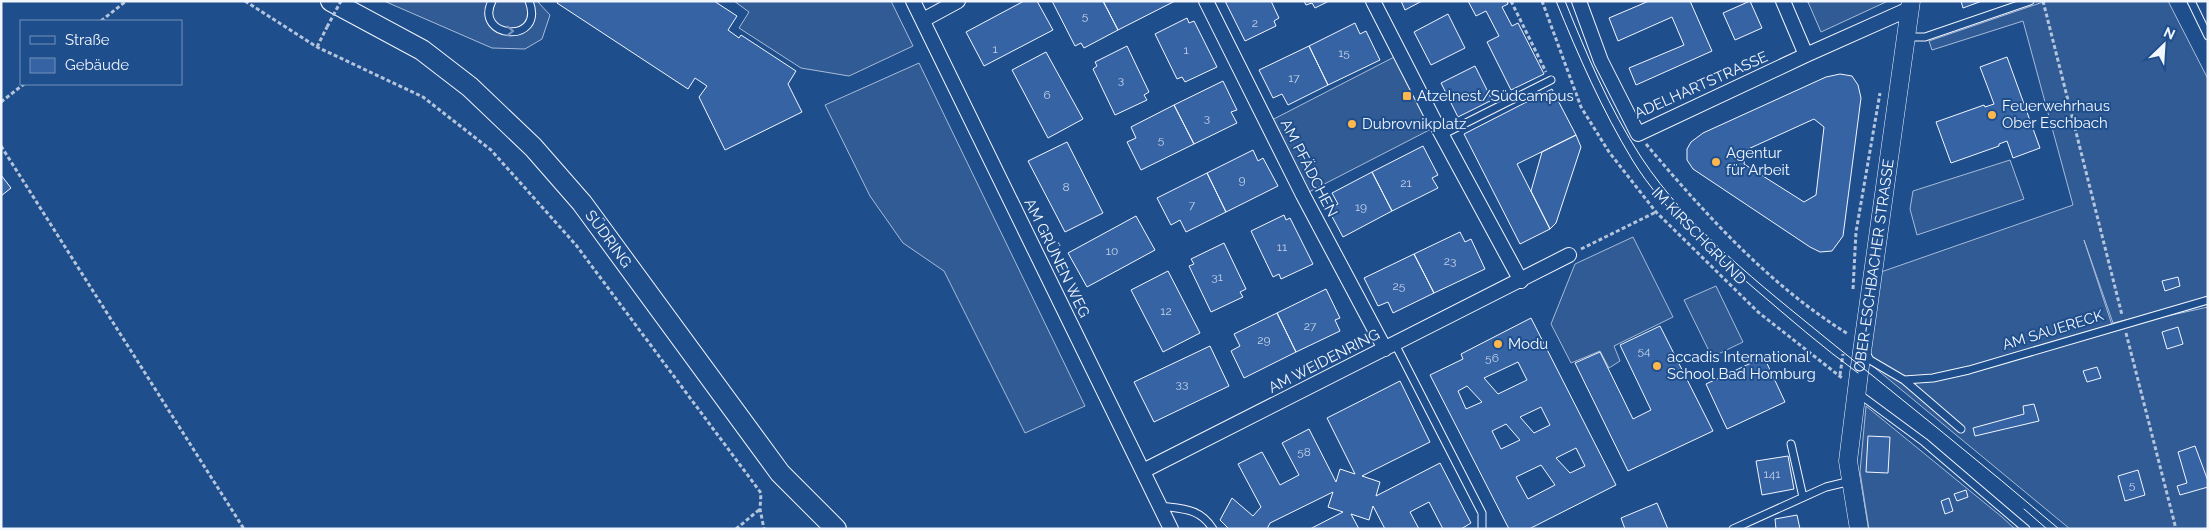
<svg xmlns="http://www.w3.org/2000/svg" width="2209" height="530" viewBox="0 0 2209 530" font-family="Raleway,sans-serif">
  <style>
    .built { fill: #305b95; stroke: #a8bbd7 }
    .building { fill: #3563a3; stroke: #f2f6ff; fill-rule: evenodd }
    .lines { fill: none; stroke-linecap: round; stroke-linejoin: round }
    .service-casing { stroke: #f2f6ff; stroke-width: 9 }
    .minor-casing { stroke: #f2f6ff; stroke-width: 16 }
    .tertiary-casing { stroke: #f2f6ff; stroke-width: 19 }
    .secondary-casing { stroke: #f2f6ff; stroke-width: 22 }
    .path { stroke: #b3c4dc; stroke-width: 3; stroke-dasharray: 4 2.5; stroke-linecap: butt }
    .service { stroke: #1f4e8c; stroke-width: 7 }
    .minor { stroke: #1f4e8c; stroke-width: 14 }
    .tertiary { stroke: #1f4e8c; stroke-width: 18 }
    .secondary { stroke: #1f4e8c; stroke-width: 20 }
    .tram { stroke: #f2f6ff; stroke-width: 1 }
    .path-bridge { stroke: #b3c4dc; stroke-width: 3; stroke-dasharray: 4 2.5; stroke-linecap: butt }
    .wall { stroke: #f2f6ff; stroke-width: 2.5 }
    .oneway { stroke: #7e9ac0 }
    .poi-dot { fill: #ffb74d; stroke: #1f4e8c; stroke-width: 2 }
    .labels { text-anchor: middle; dominant-baseline: central; stroke-width: 4; stroke-linejoin: round; paint-order: stroke }
    .number-label { font-size: 12px; fill: #c3d1e8 }
    .street-label { font-size: 15px; fill: #f2f6ff; stroke: #1f4e8c }
    .poi-label { font-size: 15px; fill: #f2f6ff; stroke: #1f4e8c; text-anchor: start }
  </style>
  <rect width="100%" height="100%" fill="#1f4e8c"/>
  <path class="built" d="M 384,1 L 537,1 L 550,15 L 542,39 L 525,49 L 492,48 Z
    M 734,1 L 891,1 L 913,46 L 849,76 L 801,68 L 739,28 L 749,12 Z
    M 1810,1 L 1888,1 L 1821,32 L 1808,2 Z
    M 2046,1 L 2168,1 L 2208,79 L 2208,300 L 2113,323 L 2084,240 L 2113,328 L 2208,307 L 2208,529 L 2070,529 L 1869,363 L 1881,272 L 2073,205 L 2023,21 L 1932,50 L 1929,41 Z
    M 1400,54 L 1437,126 L 1303,195 L 1268,122 Z
    M 919,63 L 1085,406 L 1025,433 L 944,271 L 903,243 L 870,196 L 825,105 Z
    M 2010,160 L 2024,199 L 1917,235 L 1910,209 L 1913,191 Z
    M 1633,237 L 1673,317 L 1614,346 L 1620,361 L 1609,368 L 1600,351 L 1571,363 L 1551,324 L 1575,264 Z
    M 1716,286 L 1743,342 L 1712,357 L 1684,300 Z
    M 1866,406 L 2002,517 L 2015,529 L 1869,529 L 1860,472 Z"/>
  <path class="building" d="M 558,1 L 714,1 L 737,16 L 728,30 L 739,38 L 741,35 L 796,71 L 788,84 L 802,112 L 725,150 L 699,97 L 707,86 L 695,78 L 688,89 L 557,3 Z
    M 1024,1 L 1037,1 L 1053,30 L 984,66 L 966,32 Z
    M 1052,1 L 1103,1 L 1118,30 L 1084,48 L 1081,43 L 1075,46 Z
    M 1103,1 L 1175,1 L 1118,30 Z
    M 1225,1 L 1271,1 L 1279,18 L 1274,21 L 1276,26 L 1245,41 Z
    M 1304,1 L 1329,1 L 1315,8 L 1312,3 L 1306,5 Z
    M 1401,1 L 1422,1 L 1405,10 Z
    M 1468,1 L 1507,1 L 1508,4 L 1502,7 L 1512,26 L 1518,23 L 1544,74 L 1511,90 L 1487,42 L 1499,36 L 1486,11 L 1476,16 Z
    M 1649,1 L 1690,1 L 1712,51 L 1636,85 L 1629,68 L 1684,45 L 1672,17 L 1618,41 L 1609,18 Z
    M 1750,1 L 1762,28 L 1735,40 L 1723,13 Z
    M 1961,1 L 1982,1 L 1963,8 Z
    M 1448,14 L 1465,48 L 1431,65 L 1414,32 Z
    M 1187,18 L 1189,23 L 1194,21 L 1217,67 L 1185,82 L 1182,77 L 1177,79 L 1155,34 Z
    M 1355,23 L 1360,34 L 1366,31 L 1380,60 L 1328,85 L 1309,46 Z
    M 1127,46 L 1149,92 L 1144,95 L 1147,100 L 1115,115 L 1093,69 L 1097,66 L 1095,62 Z
    M 1309,46 L 1328,85 L 1288,105 L 1282,94 L 1273,98 L 1259,70 Z
    M 1046,52 L 1083,119 L 1048,138 L 1012,70 Z
    M 2007,57 L 2040,148 L 2013,158 L 2007,141 L 1999,144 L 1999,146 L 1951,163 L 1936,122 L 1984,105 L 1985,107 L 1994,104 L 1980,67 Z
    M 1475,66 L 1492,100 L 1458,117 L 1441,83 Z
    M 1840,74 L 1852,76 L 1858,85 L 1861,98 L 1843,236 L 1832,251 L 1820,252 L 1810,247 L 1693,169 L 1687,160 L 1687,149 L 1691,142 L 1703,133 L 1826,77 ZM 1814,119 L 1824,127 L 1816,195 L 1804,202 L 1744,164 L 1746,150 Z
    M 1223,81 L 1237,110 L 1231,112 L 1237,123 L 1194,144 L 1174,105 Z
    M 1552,89 L 1576,135 L 1517,164 L 1550,229 L 1520,244 L 1464,134 Z
    M 1174,105 L 1194,144 L 1141,170 L 1127,142 L 1136,138 L 1131,127 Z
    M 1576,135 L 1581,147 L 1556,223 L 1550,229 L 1531,191 L 1542,152 Z
    M 1067,142 L 1103,213 L 1065,232 L 1028,161 Z
    M 1423,146 L 1438,175 L 1432,178 L 1438,188 L 1392,211 L 1372,172 Z
    M 1253,150 L 1258,161 L 1263,158 L 1278,186 L 1226,212 L 1207,173 Z
    M 1372,172 L 1392,211 L 1343,237 L 1328,209 L 1338,204 L 1332,193 Z
    M 1207,173 L 1226,212 L 1186,232 L 1180,220 L 1171,225 L 1157,198 Z
    M 1,175 L 11,188 L 1,196 Z
    M 1284,215 L 1286,220 L 1290,218 L 1313,264 L 1281,279 L 1279,274 L 1273,277 L 1251,231 Z
    M 1136,216 L 1155,250 L 1087,287 L 1068,253 Z
    M 1460,232 L 1465,242 L 1471,239 L 1485,269 L 1434,293 L 1414,254 Z
    M 1224,243 L 1246,289 L 1240,292 L 1243,297 L 1211,312 L 1189,266 L 1194,264 L 1191,259 Z
    M 1414,254 L 1434,293 L 1393,313 L 1388,302 L 1378,306 L 1364,278 Z
    M 1168,271 L 1200,333 L 1163,352 L 1131,290 Z
    M 2178,277 L 2180,286 L 2165,291 L 2162,281 Z
    M 1326,289 L 1340,318 L 1335,320 L 1340,331 L 1296,352 L 1277,313 Z
    M 1277,313 L 1296,352 L 1244,378 L 1231,351 L 1240,346 L 1234,334 Z
    M 1531,318 L 1616,485 L 1529,529 L 1509,529 L 1430,375 L 1463,359 L 1461,354 ZM 1518,362 L 1527,380 L 1498,394 L 1484,378 ZM 1467,386 L 1482,402 L 1466,409 L 1458,391 ZM 1541,407 L 1550,425 L 1534,433 L 1520,417 ZM 1506,424 L 1520,440 L 1501,449 L 1492,431 ZM 1576,448 L 1585,466 L 1570,473 L 1556,458 ZM 1541,465 L 1555,485 L 1528,499 L 1516,477 Z
    M 1660,326 L 1713,431 L 1628,471 L 1575,363 L 1600,352 L 1633,419 L 1651,410 L 1620,345 Z
    M 2178,327 L 2183,344 L 2167,349 L 2162,332 Z
    M 1210,346 L 1229,386 L 1154,422 L 1134,382 Z
    M 1764,357 L 1785,402 L 1727,429 L 1706,384 Z
    M 2097,367 L 2101,378 L 2087,382 L 2083,371 Z
    M 1400,381 L 1430,442 L 1362,476 L 1380,482 L 1376,496 L 1440,463 L 1471,523 L 1461,529 L 1443,529 L 1429,502 L 1410,512 L 1419,529 L 1385,529 L 1373,506 L 1369,520 L 1351,514 L 1359,529 L 1310,529 L 1343,512 L 1328,507 L 1333,492 L 1270,523 L 1267,529 L 1229,529 L 1220,520 L 1232,498 L 1253,516 L 1261,507 L 1238,464 L 1262,452 L 1280,485 L 1299,475 L 1282,443 L 1309,429 L 1336,482 L 1340,469 L 1355,474 L 1327,418 Z
    M 2034,404 L 2039,421 L 1975,436 L 1973,428 L 2024,414 L 2023,406 Z
    M 1868,436 L 1890,437 L 1888,473 L 1866,472 Z
    M 2195,446 L 2208,481 L 2208,487 L 2180,495 L 2177,486 L 2187,483 L 2178,452 Z
    M 1788,456 L 1794,489 L 1762,495 L 1756,461 Z
    M 2138,470 L 2145,495 L 2125,501 L 2118,476 Z
    M 1966,490 L 1968,497 L 1957,501 L 1954,494 Z
    M 1949,498 L 1953,511 L 1945,514 L 1941,501 Z
    M 1657,503 L 1668,529 L 1625,529 L 1621,518 Z
    M 1797,515 L 1800,529 L 1776,529 L 1775,519 Z"/>
  <g class="lines">
    <g class="service-casing">
      <path id="service" d="M 492,1 C 473,39 546,45 529,1
        M 2191,1 L 2208,36
        M 1907,37 L 1925,37 L 2030,1
        M 1442,135 L 1551,80
        M 1395,344 L 1482,513 L 1482,529
        M 1866,353 L 1870,360 L 1904,380 L 1933,378 L 1969,370 L 2208,300
        M 1904,380 L 1961,429
        M 1859,394 L 1924,442 L 2026,529
        M 1791,444 L 1803,497
        M 1160,506 C 1183,509 1200,508 1213,529
        M 1733,529 L 1826,487 L 1851,481"/>
    </g>
    <g class="minor-casing">
      <path id="minor" d="M 913,1 L 1171,529
        M 1206,1 L 1303,195 L 1385,349
        M 1373,1 L 1437,126 L 1521,281
        M 1579,1 L 1601,61 L 1638,134 L 1806,55 L 1909,9
        M 1783,1 L 1806,55
        M 923,20 L 958,1
        M 1143,471 L 1569,255"/>
    </g>
    <g class="tertiary-casing">
      <g id="tertiary">
        <path id="s1" d="M 1859,529 L 1848,461 L 1859,373 L 1911,1"/>
      </g>
    </g>
    <g class="secondary-casing">
      <g id="secondary">
        <path id="s2" d="M 331,1 L 422,50 L 470,87 L 533,147 L 582,203 L 780,473 L 836,529"/>
      </g>
    </g>
    <path class="path" d="M 245,1 L 317,47 L 423,97 L 491,150 L 576,245 L 761,493 L 760,509 L 764,529
      M 1511,1 L 1546,72
      M 1542,1 L 1581,107 L 1609,152 L 1656,212 L 1758,312 L 1842,378
      M 2043,1 L 2122,315
      M 101,21 L 126,1
      M 317,47 L 327,27
      M 1,102 L 24,84
      M 1646,144 C 1706,215 1769,285 1848,334
      M 1,146 L 244,529
      M 1581,249 L 1656,212
      M 1853,289 L 1856,232 L 1880,93
      M 2126,333 L 2176,529
      M 1840,375 L 1843,354
      M 736,529 L 760,509"/>
    <use href="#service" class="service"/>
    <use href="#minor" class="minor"/>
    <use href="#tertiary" class="tertiary"/>
    <use href="#secondary" class="secondary"/>
    <path class="tram" d="M 1556,1 C 1579,57 1602,110 1633,161 C 1664,211 1711,251 1755,289 C 1789,318 1822,347 1858,373
      M 1565,1 C 1587,55 1609,108 1641,157 C 1689,230 1761,285 1827,339 C 1905,402 1983,464 2059,529
      M 2024,509 L 2047,529"/>
    <path class="path-bridge" d="M 327,27 L 341,1"/>
    <path class="wall" d="M 1807,1 L 1808,1"/>
  </g>
  <defs><path id="oneway-chevron" d="M-2-3.5L2.5 0L-2 3.5" fill="none" stroke-width="1.6" stroke-linecap="round" stroke-linejoin="round" transform="scale(1.25)"/></defs>
  <use class="oneway" href="#oneway-chevron" transform="translate(510 31)"/>
  <g class="poi-dot">
    <rect x="1402" y="91" width="10" height="10" rx="2.5"/>
    <circle cx="1992" cy="115" r="5"/>
    <circle cx="1352" cy="124" r="5"/>
    <circle cx="1716" cy="162" r="5"/>
    <circle cx="1498" cy="344" r="5"/>
    <circle cx="1657" cy="366" r="5"/>
  </g>
  <g class="labels">
    <g class="number-label">
      <text x="1085" y="16">5</text>
      <text x="1255" y="23">2</text>
      <text x="995" y="49">1</text>
      <text x="1186" y="50">1</text>
      <text x="1344" y="53">15</text>
      <text x="1294" y="78">17</text>
      <text x="1121" y="80">3</text>
      <text x="1047" y="95">6</text>
      <text x="1207" y="118">3</text>
      <text x="1161" y="140">5</text>
      <text x="1242" y="180">9</text>
      <text x="1406" y="183">21</text>
      <text x="1066" y="187">8</text>
      <text x="1192" y="205">7</text>
      <text x="1361" y="207">19</text>
      <text x="1282" y="247">11</text>
      <text x="1112" y="251">10</text>
      <text x="1450" y="261">23</text>
      <text x="1217" y="277">31</text>
      <text x="1399" y="286">25</text>
      <text x="1166" y="311">12</text>
      <text x="1310" y="326">27</text>
      <text x="1264" y="340">29</text>
      <text x="1644" y="351">54</text>
      <text x="1492" y="358">56</text>
      <text x="1182" y="384">33</text>
      <text x="1304" y="452">58</text>
      <text x="1772" y="474">141</text>
      <text x="2132" y="485">5</text>
    </g>
    <g class="street-label">
      <text transform="translate(1701 85) rotate(-24)">ADELHARTSTRASSE</text>
      <text transform="translate(1309 168) rotate(63)">AM PFÄDCHEN</text>
      <text transform="translate(1699 236) rotate(46)">IM KIRSCHGRUND</text>
      <text stroke="none"><textPath href="#s2" startOffset="370">SÜDRING</textPath></text>
      <text transform="translate(1057 258) rotate(64)">AM GRÜNEN WEG</text>
      <text stroke="none"><textPath href="#s1" startOffset="266">OBER-ESCHBACHER STRASSE</textPath></text>
      <text transform="translate(2053 330) rotate(-17)">AM SAUERECK</text>
      <text transform="translate(1324 361) rotate(-27)">AM WEIDENRING</text>
    </g>
    <g class="poi-label">
      <text x="1417" y="96">Atzelnest/Südcampus</text>
      <text x="2002" y="106">Feuerwehrhaus<tspan x="2002" dy="17">Ober Eschbach</tspan></text>
      <text x="1362" y="124">Dubrovnikplatz</text>
      <text x="1726" y="153">Agentur<tspan x="1726" dy="17">für Arbeit</tspan></text>
      <text x="1508" y="344">Modu</text>
      <text x="1667" y="357">accadis International<tspan x="1667" dy="17">School Bad Homburg</tspan></text>
    </g>
  </g>
  <rect width="2209" height="530" fill="none" stroke="#f2f6ff" stroke-width="5"/>
  <rect x="20" y="20" width="162" height="65" fill="#1f4e8c" stroke="#7391ba"/>
  <rect x="30" y="36" width="25" height="8" fill="#1f4e8c" stroke="#7391ba"/>
  <text x="65" y="45" font-size="15" fill="#f2f6ff">Straße</text>
  <rect x="30" y="58" width="25" height="15" fill="#3563a3" stroke="#7391ba"/>
  <text x="65" y="70" font-size="15" fill="#f2f6ff">Gebäude</text>
  <g transform="translate(2164 45) rotate(25)" stroke="#1f4e8c" stroke-width="4" paint-order="stroke">
  <path d="M0-4L9 19L0 12L-9 19Z" fill="#f2f6ff"/>
  <text y="-8" font-size="14" font-weight="bold" text-anchor="middle" fill="#f2f6ff">N</text>
  </g>
</svg>
